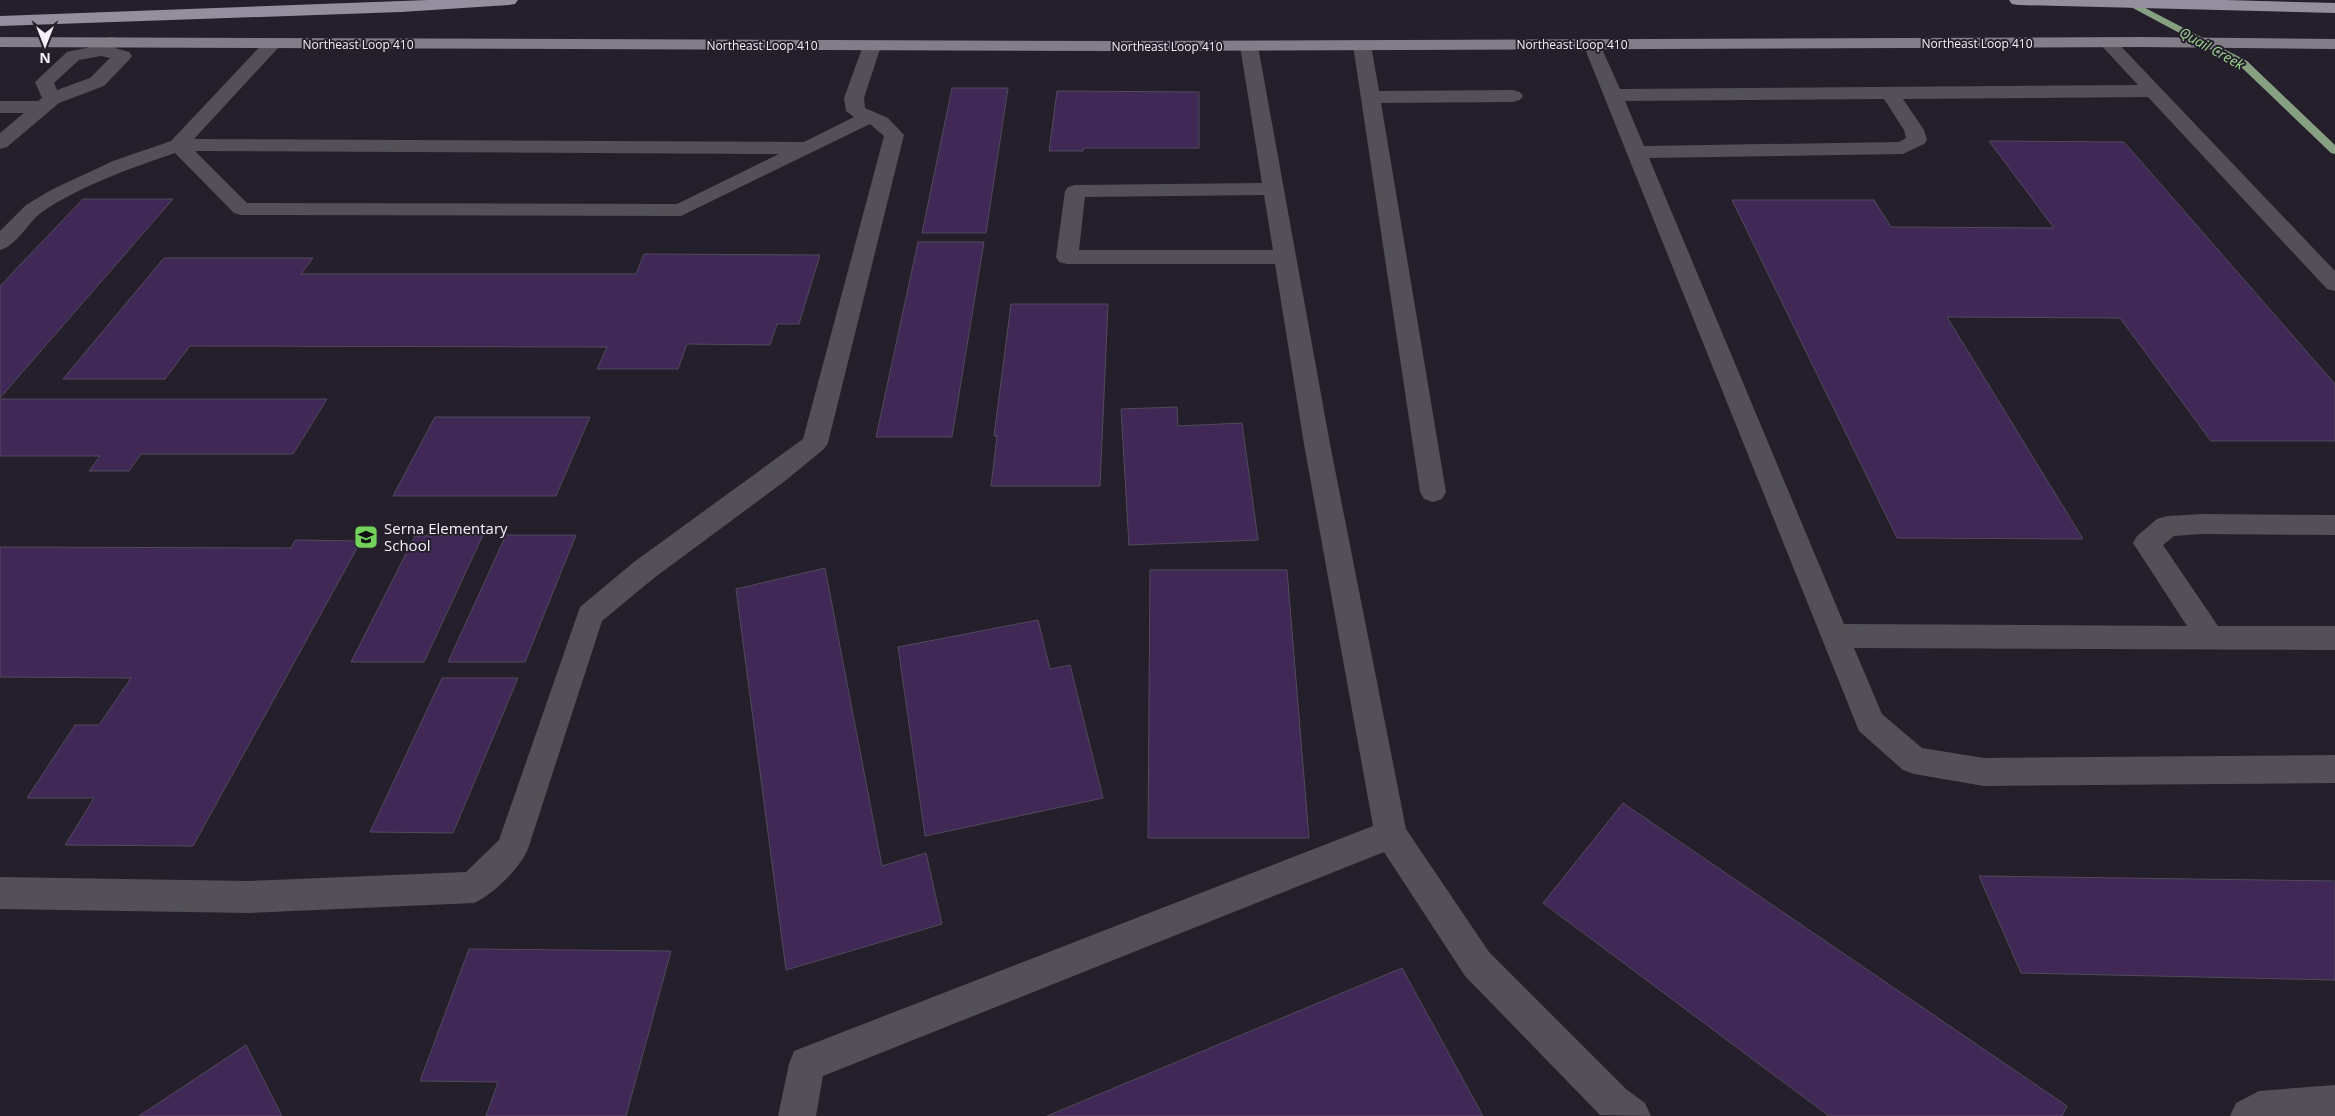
<svg xmlns="http://www.w3.org/2000/svg" width="2335" height="1116" viewBox="0 0 2335 1116" font-family="'Open Sans',sans-serif">
  <style>
    .lines { fill: none; stroke-linecap: round; stroke-linejoin: round }
    .stream { fill: #86a081; fill-rule: evenodd }
    .building { fill: #402857; stroke: #514b5a }
    .minor { fill: #535057; fill-rule: evenodd }
    .major { fill: #837d8a; fill-rule: evenodd }
    .highway { fill: #958e9f; fill-rule: evenodd }
    .labels { text-anchor: middle; dominant-baseline: central; stroke-width: 4; stroke-linejoin: round; paint-order: stroke }
    .far-street-label { font-size: 12px; fill: #f5f1fa; stroke: #251f2c }
    .far-water-label { font-size: 14px; font-style: italic; fill: #9dd68f; stroke: #251f2c }
    .poi-label { font-size: 15px; fill: #f5f1fa; stroke: #251f2c; text-anchor: start }
  </style>
  <rect width="100%" height="100%" fill="#251f2c"/>
  <g class="lines">
    <path class="stream" d="M 2118,0 L 2130,0 L 2247,61 L 2335,145 L 2335,154 L 2331,153 L 2239,65 Z"/>
  </g>
  <path class="building" d="M 952,88 L 1008,88 L 986,233 L 922,233 Z
    M 1057,91 L 1199,92 L 1199,148 L 1084,148 L 1083,151 L 1049,151 Z
    M 1989,141 L 2124,142 L 2335,384 L 2335,441 L 2211,441 L 2120,318 L 1947,317 L 2083,539 L 1897,538 L 1732,200 L 1874,200 L 1891,227 L 2054,228 Z
    M 83,199 L 173,199 L 0,398 L 0,286 Z
    M 918,242 L 984,242 L 952,437 L 876,437 Z
    M 644,254 L 820,255 L 799,324 L 777,324 L 770,345 L 687,344 L 678,369 L 597,369 L 607,347 L 190,346 L 165,379 L 63,379 L 164,258 L 313,258 L 301,274 L 636,274 Z
    M 1011,304 L 1108,304 L 1100,486 L 991,486 L 997,436 L 994,436 Z
    M 0,399 L 327,399 L 293,454 L 141,454 L 129,471 L 89,471 L 100,456 L 0,456 Z
    M 1177,407 L 1178,426 L 1242,423 L 1258,540 L 1129,545 L 1121,409 Z
    M 435,417 L 590,417 L 556,496 L 393,496 Z
    M 483,535 L 424,662 L 351,662 L 415,536 Z
    M 506,535 L 576,535 L 525,662 L 448,662 Z
    M 295,540 L 361,541 L 193,846 L 65,845 L 94,798 L 27,798 L 75,725 L 99,725 L 131,678 L 0,677 L 0,547 L 291,548 Z
    M 825,568 L 882,866 L 926,853 L 942,924 L 786,970 L 736,589 Z
    M 1150,570 L 1287,570 L 1309,838 L 1148,838 Z
    M 1038,620 L 1050,669 L 1070,665 L 1103,798 L 925,836 L 898,647 Z
    M 442,678 L 518,678 L 453,833 L 370,832 Z
    M 1623,803 L 2067,1106 L 2062,1116 L 1829,1116 L 1543,903 Z
    M 1979,876 L 2335,881 L 2335,980 L 2021,973 Z
    M 469,949 L 671,951 L 626,1116 L 486,1116 L 498,1082 L 420,1081 Z
    M 1402,968 L 1483,1116 L 1047,1116 Z
    M 246,1045 L 282,1116 L 139,1116 Z"/>
  <g class="lines">
    <path class="minor" d="M 111,37 L 117,38 L 120,42 L 115,48 L 129,52 L 132,56 L 129,60 L 104,86 L 59,103 L 7,147 L 0,149 L 0,133 L 24,113 L 0,113 L 0,101 L 38,101 L 42,98 L 35,82 L 67,52 L 95,46 L 105,38 ZM 101,56 L 110,58 L 90,78 L 57,90 L 54,83 L 79,60 Z
      M 2108,38 L 2114,39 L 2335,271 L 2335,291 L 2327,289 L 2148,97 L 1903,99 L 1924,130 L 1927,140 L 1924,144 L 1903,154 L 1649,158 L 1844,624 L 2187,626 L 2133,543 L 2137,536 L 2157,519 L 2167,516 L 2202,514 L 2335,515 L 2335,535 L 2202,534 L 2174,536 L 2163,545 L 2218,626 L 2335,626 L 2335,650 L 1854,648 L 1882,714 L 1922,748 L 1984,758 L 2335,755 L 2335,783 L 1984,786 L 1914,774 L 1903,770 L 1859,731 L 1583,44 L 1586,40 L 1598,40 L 1620,89 L 2138,85 L 2099,43 L 2102,39 ZM 1884,99 L 1904,130 L 1906,138 L 1899,142 L 1644,146 L 1625,101 Z
      M 272,39 L 278,40 L 281,44 L 278,48 L 194,139 L 804,142 L 854,117 L 846,111 L 844,98 L 863,46 L 866,42 L 878,42 L 881,46 L 864,98 L 865,108 L 888,118 L 904,135 L 828,443 L 824,449 L 785,481 L 654,578 L 602,621 L 528,849 C 520,868 493,895 474,903 L 249,913 L 0,909 L 0,877 L 249,881 L 466,872 L 499,840 L 580,607 L 634,562 L 803,439 L 884,136 L 870,124 L 681,216 L 241,215 L 234,213 L 175,153 C 129,169 82,185 42,212 C 27,223 18,245 0,250 L 0,231 L 26,205 L 51,190 L 113,161 L 171,141 L 266,40 ZM 195,151 L 779,154 L 677,204 L 247,203 Z
      M 1362,40 L 1368,41 L 1371,45 L 1379,91 L 1513,90 L 1520,92 L 1523,96 L 1520,100 L 1513,102 L 1381,103 L 1446,492 L 1442,499 L 1433,502 L 1424,499 L 1420,492 L 1353,45 L 1356,41 Z
      M 1249,41 L 1255,42 L 1258,46 L 1330,444 L 1406,829 L 1489,952 L 1626,1089 L 1645,1103 L 1651,1116 L 1600,1115 L 1465,976 L 1384,852 L 823,1076 L 816,1116 L 778,1116 L 789,1064 L 794,1051 L 1373,826 L 1304,444 L 1275,264 L 1067,264 L 1059,262 L 1056,257 L 1065,191 L 1068,187 L 1075,185 L 1262,183 L 1240,46 L 1243,42 ZM 1264,195 L 1273,250 L 1079,250 L 1085,197 Z
      M 2335,1085 L 2335,1116 L 2230,1116 L 2236,1103 L 2259,1091 Z"/>
    <path class="major" d="M 0,37 L 1112,41 L 2140,37 L 2335,39 L 2335,49 L 2140,47 L 1112,51 L 0,47 Z"/>
    <path class="highway" d="M 428,0 L 518,0 L 515,4 L 509,5 L 401,12 L 0,26 L 0,16 Z
      M 2009,0 L 2225,0 L 2335,3 L 2335,13 L 2018,5 L 2012,4 Z"/>
  </g>
  <defs>
    <g id="school-square" transform="scale(1.25)"><rect x="-9" y="-9" width="18" height="18" rx="4" fill="#74d25c" stroke="#251f2c"/><path d="M0-5L7-2L0 1L-7-2ZM-4 1L0 2.5L4 1V4Q0 6-4 4Z" fill="#111"/></g>
  </defs>
  <g fill-rule="evenodd">
    <use href="#school-square" x="366" y="537"/>
  </g>
  <g class="labels">
    <g class="far-street-label">
      <text x="1977" y="43">Northeast Loop 410</text>
      <text x="358" y="44">Northeast Loop 410</text>
      <text x="1572" y="44">Northeast Loop 410</text>
      <text x="762" y="45">Northeast Loop 410</text>
      <text x="1167" y="46">Northeast Loop 410</text>
    </g>
    <g class="far-water-label">
      <text transform="translate(2212 48) rotate(29)">Quail Creek</text>
    </g>
    <g class="poi-label">
      <text x="384" y="528">Serna Elementary<tspan x="384" dy="17">School</tspan></text>
    </g>
  </g>
  <g transform="translate(45 45) rotate(180)" stroke="#251f2c" stroke-width="4" paint-order="stroke">
  <path d="M0-4L9 19L0 12L-9 19Z" fill="#f5f1fa"/>
  <text y="-8" font-size="14" font-weight="bold" text-anchor="middle" fill="#f5f1fa">N</text>
  </g>
</svg>
